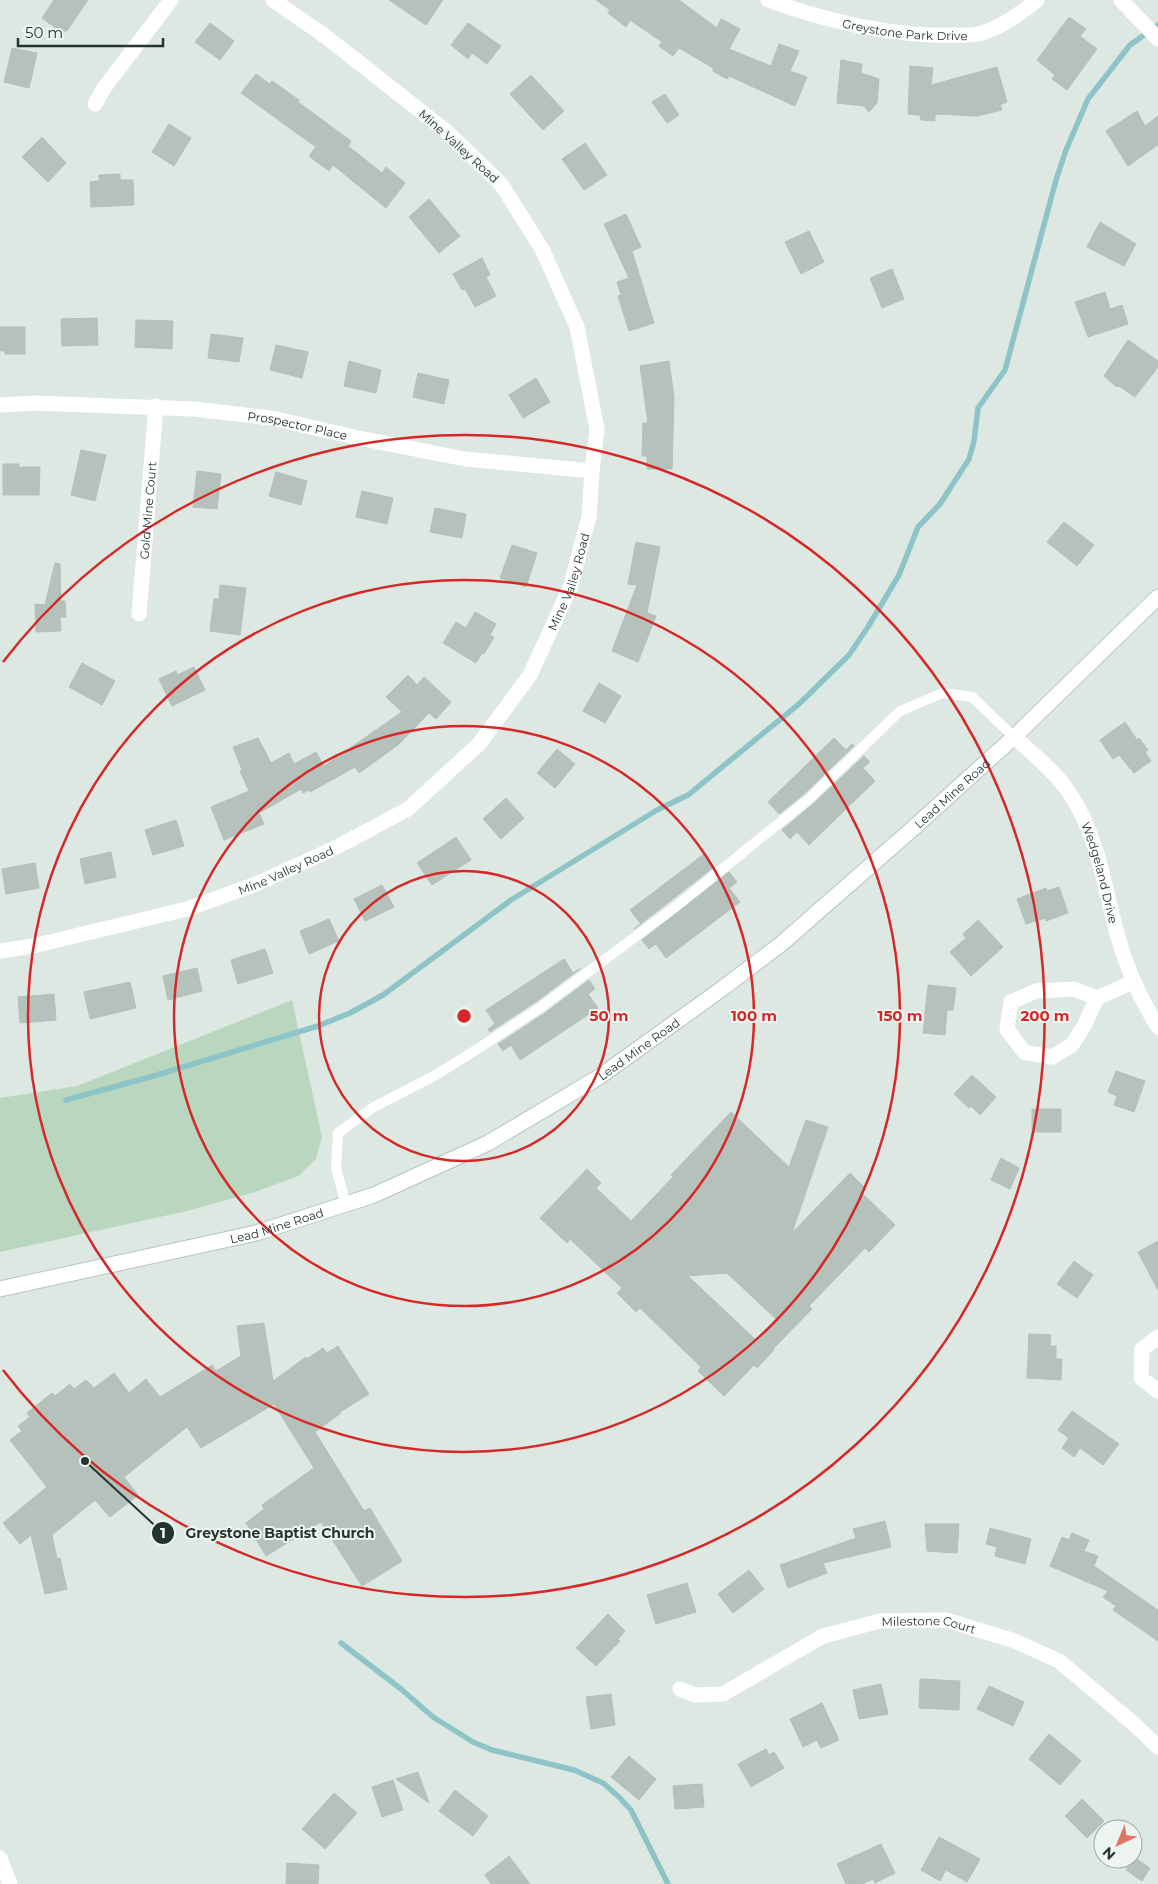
<svg xmlns="http://www.w3.org/2000/svg" width="1158" height="1884" viewBox="0 0 1158 1884" font-family="Montserrat,sans-serif">
  <style>
    .green { fill: #b9d7be }
    .lines { fill: none; stroke-linecap: round; stroke-linejoin: round }
    .stream { stroke: #8cc4c7; stroke-width: 5.5 }
    .building { fill: #b4c2bb; stroke: #b2c0b9; fill-rule: evenodd }
    .secondary-casing { stroke: #b3c6bd; stroke-width: 17 }
    .service { stroke: #fff; stroke-width: 10 }
    .minor { stroke: #fff; stroke-width: 15 }
    .tertiary { stroke: #fff; stroke-width: 15 }
    .secondary { stroke: #fff; stroke-width: 15 }
    .ring { fill: none; stroke: #d62828; stroke-width: 2.5 }
    .labels { text-anchor: middle; dominant-baseline: central; stroke-width: 4; stroke-linejoin: round; paint-order: stroke }
    .street-label { font-size: 12px; fill: #22352e; stroke: #eef5f1 }
    .centre { fill: #d62828; stroke: #eef5f1; stroke-width: 2.5 }
    .ring-label { font-size: 15px; text-anchor: middle; font-weight: bold; fill: #d62828; stroke: #eef5f1; stroke-width: 4; stroke-linejoin: round; paint-order: stroke }
    .leader { fill: none; stroke: #22352e; stroke-width: 2 }
    .callout-dot { fill: #22352e; stroke: #eef5f1; stroke-width: 2 }
    .mark-label { font-size: 15px; text-anchor: middle; font-weight: bold; fill: #fff }
    .callout-label { font-size: 14px; text-anchor: middle; font-weight: bold; fill: #22352e; stroke: #eef5f1; stroke-width: 4; stroke-linejoin: round; paint-order: stroke }
  </style>
  <rect width="100%" height="100%" fill="#dee8e2"/>
  <path class="green" d="M 292,1000 L 322,1137 L 316,1159 L 298,1176 L 255,1192 L 187,1211 L 0,1252 L 0,1098 L 77,1086 Z"/>
  <g class="lines">
    <path class="stream" d="M 66,1100 L 150,1077 L 318,1026 L 350,1013 L 383,995 L 511,900 L 657,810 L 688,795 L 800,703 L 849,655 L 868,627 L 899,575 L 918,527 L 940,504 L 969,459 L 974,441 L 978,408 L 1005,370 L 1056,180 L 1066,150 L 1088,99 L 1130,45 L 1158,25
      M 341,1643 L 401,1689 L 433,1717 L 473,1742 L 492,1750 L 574,1770 L 603,1783 L 619,1797 L 631,1810 L 668,1884"/>
  </g>
  <path class="building" d="M 54,0 L 88,0 L 67,31 L 60,31 L 42,18 Z
    M 389,0 L 443,0 L 426,25 Z
    M 596,0 L 679,0 L 717,28 L 721,19 L 740,29 L 729,49 L 771,66 L 779,44 L 799,51 L 790,71 L 807,77 L 795,106 L 729,76 L 727,79 L 713,71 L 713,68 L 679,48 L 673,56 L 659,46 L 662,42 L 630,20 L 626,27 L 608,13 L 610,10 Z
    M 1069,17 L 1086,29 L 1080,36 L 1097,49 L 1067,90 L 1052,79 L 1055,75 L 1037,60 Z
    M 210,23 L 234,41 L 220,60 L 195,42 Z
    M 468,23 L 501,46 L 487,64 L 472,53 L 468,59 L 451,45 Z
    M 12,48 L 37,53 L 29,88 L 4,82 Z
    M 841,60 L 862,64 L 861,73 L 879,79 L 877,103 L 869,112 L 864,106 L 837,103 Z
    M 910,66 L 933,68 L 931,85 L 997,67 L 1007,102 L 1000,105 L 1002,110 L 977,116 L 935,114 L 935,121 L 921,120 L 920,115 L 908,114 Z
    M 256,74 L 270,84 L 272,81 L 299,100 L 298,102 L 351,141 L 348,146 L 382,173 L 386,167 L 405,183 L 386,208 L 333,165 L 329,171 L 309,156 L 316,147 L 241,93 Z
    M 531,75 L 564,111 L 543,130 L 510,94 Z
    M 665,94 L 679,115 L 667,123 L 652,102 Z
    M 1137,111 L 1145,126 L 1158,116 L 1158,145 L 1128,166 L 1106,131 Z
    M 169,124 L 191,138 L 174,166 L 152,152 Z
    M 42,137 L 66,163 L 48,182 L 22,157 Z
    M 585,143 L 607,175 L 584,190 L 562,159 Z
    M 120,174 L 120,180 L 133,180 L 134,205 L 91,207 L 90,182 L 99,181 L 99,175 Z
    M 429,199 L 460,236 L 439,253 L 409,217 Z
    M 626,214 L 641,247 L 632,251 L 654,323 L 629,331 L 618,296 L 621,295 L 617,282 L 629,278 L 604,224 Z
    M 1100,222 L 1136,244 L 1124,266 L 1087,247 Z
    M 809,231 L 824,262 L 801,274 L 785,242 Z
    M 482,258 L 490,275 L 486,277 L 496,296 L 475,307 L 465,289 L 462,290 L 453,274 Z
    M 892,269 L 904,299 L 882,308 L 870,278 Z
    M 1105,292 L 1110,309 L 1122,305 L 1128,324 L 1088,337 L 1075,302 Z
    M 97,318 L 98,345 L 62,346 L 61,319 Z
    M 136,320 L 173,321 L 172,349 L 135,347 Z
    M 0,327 L 25,327 L 25,354 L 5,354 L 5,351 L 0,351 Z
    M 211,334 L 243,338 L 239,362 L 208,358 Z
    M 1128,340 L 1158,361 L 1158,367 L 1135,397 L 1119,386 L 1117,387 L 1104,376 Z
    M 276,345 L 308,352 L 302,378 L 270,370 Z
    M 349,361 L 381,370 L 376,393 L 344,386 Z
    M 669,361 L 674,397 L 672,469 L 647,469 L 647,456 L 642,456 L 643,423 L 648,423 L 640,366 Z
    M 418,373 L 449,380 L 444,404 L 413,397 Z
    M 536,378 L 550,402 L 523,418 L 509,395 Z
    M 81,450 L 106,455 L 95,501 L 71,495 Z
    M 3,464 L 19,464 L 19,467 L 40,467 L 39,495 L 3,495 Z
    M 197,471 L 221,474 L 217,509 L 193,507 Z
    M 276,472 L 307,481 L 301,505 L 269,496 Z
    M 362,491 L 393,498 L 387,524 L 356,517 Z
    M 435,508 L 466,514 L 462,538 L 430,532 Z
    M 1064,522 L 1094,545 L 1077,566 L 1047,542 Z
    M 636,542 L 660,547 L 647,613 L 656,616 L 638,662 L 612,651 L 637,585 L 628,584 Z
    M 512,545 L 537,553 L 526,587 L 500,578 Z
    M 55,563 L 60,564 L 61,601 L 65,601 L 66,617 L 60,617 L 61,631 L 36,632 L 35,604 L 45,605 Z
    M 220,585 L 246,588 L 240,635 L 210,631 L 214,599 L 219,599 Z
    M 475,612 L 496,624 L 490,635 L 494,637 L 484,654 L 482,653 L 476,663 L 443,643 L 456,622 L 466,628 Z
    M 82,663 L 115,681 L 102,705 L 69,687 Z
    M 194,667 L 205,690 L 172,706 L 159,679 L 176,671 L 177,675 Z
    M 408,675 L 417,685 L 424,677 L 451,702 L 436,719 L 429,713 L 398,745 L 359,773 L 355,767 L 310,792 L 309,790 L 303,793 L 301,789 L 259,813 L 264,824 L 224,840 L 211,807 L 249,791 L 240,771 L 242,770 L 233,747 L 258,738 L 271,763 L 289,753 L 294,764 L 316,752 L 324,766 L 402,712 L 386,697 Z
    M 599,683 L 621,696 L 605,723 L 583,711 Z
    M 1125,722 L 1137,740 L 1139,738 L 1148,750 L 1145,752 L 1151,761 L 1134,773 L 1119,755 L 1113,759 L 1100,740 Z
    M 834,738 L 846,750 L 852,744 L 854,746 L 804,794 L 779,814 L 768,802 Z
    M 557,749 L 575,764 L 555,788 L 537,773 Z
    M 864,756 L 870,762 L 863,768 L 875,781 L 809,845 L 797,832 L 790,839 L 782,830 L 813,804 Z
    M 506,798 L 524,818 L 501,839 L 483,819 Z
    M 176,820 L 184,846 L 153,855 L 145,830 Z
    M 456,837 L 471,860 L 432,885 L 417,863 Z
    M 111,852 L 116,877 L 85,884 L 80,859 Z
    M 704,854 L 714,867 L 634,929 L 641,924 L 630,910 Z
    M 35,863 L 39,888 L 6,894 L 2,869 Z
    M 729,872 L 737,882 L 729,888 L 740,902 L 666,958 L 656,944 L 649,949 L 642,940 Z
    M 382,885 L 394,907 L 365,921 L 354,899 Z
    M 1059,887 L 1068,913 L 1046,921 L 1045,918 L 1026,924 L 1017,899 L 1046,888 L 1047,891 Z
    M 329,919 L 339,941 L 309,954 L 300,931 Z
    M 978,920 L 1003,947 L 971,976 L 950,952 L 966,938 L 963,934 Z
    M 265,949 L 273,973 L 238,984 L 231,960 Z
    M 564,959 L 573,973 L 581,968 L 537,1001 L 490,1032 L 488,1029 L 495,1024 L 486,1010 Z
    M 197,968 L 202,991 L 168,1000 L 163,976 Z
    M 589,980 L 595,989 L 588,994 L 598,1008 L 520,1060 L 511,1045 L 503,1051 L 498,1044 L 545,1013 Z
    M 130,982 L 136,1008 L 90,1019 L 84,992 Z
    M 928,985 L 956,988 L 953,1010 L 947,1010 L 945,1035 L 923,1033 Z
    M 54,994 L 56,1020 L 20,1023 L 18,997 Z
    M 1116,1071 L 1145,1081 L 1134,1112 L 1114,1105 L 1117,1096 L 1108,1092 Z
    M 972,1075 L 996,1097 L 980,1115 L 971,1106 L 969,1108 L 954,1094 Z
    M 1032,1109 L 1061,1109 L 1061,1132 L 1032,1132 Z
    M 731,1112 L 789,1167 L 806,1120 L 828,1127 L 792,1233 L 850,1173 L 866,1189 L 862,1193 L 895,1225 L 869,1252 L 865,1248 L 809,1306 L 812,1309 L 773,1349 L 774,1350 L 757,1368 L 754,1365 L 724,1396 L 698,1371 L 701,1367 L 640,1308 L 636,1312 L 617,1293 L 622,1288 L 570,1239 L 567,1243 L 540,1218 L 587,1169 L 601,1183 L 596,1188 L 631,1221 L 673,1177 L 671,1175 ZM 727,1273 L 776,1319 L 756,1340 L 688,1276 Z
    M 1001,1158 L 1019,1168 L 1010,1189 L 991,1180 Z
    M 1158,1241 L 1158,1290 L 1138,1252 Z
    M 1074,1261 L 1093,1275 L 1077,1298 L 1057,1284 Z
    M 264,1323 L 273,1381 L 306,1357 L 307,1359 L 323,1348 L 327,1353 L 338,1346 L 369,1394 L 340,1412 L 341,1413 L 315,1432 L 364,1511 L 370,1508 L 402,1561 L 362,1586 L 321,1522 L 266,1556 L 246,1523 L 264,1509 L 262,1505 L 314,1468 L 274,1404 L 201,1448 L 187,1427 L 124,1477 L 138,1495 L 110,1517 L 95,1500 L 52,1535 L 57,1559 L 60,1558 L 67,1589 L 45,1594 L 31,1535 L 20,1544 L 3,1523 L 47,1487 L 10,1440 L 22,1431 L 18,1426 L 30,1417 L 27,1413 L 52,1393 L 55,1396 L 70,1384 L 74,1389 L 86,1380 L 94,1388 L 114,1373 L 129,1393 L 146,1379 L 160,1397 L 212,1365 L 216,1371 L 241,1356 L 237,1326 Z
    M 1029,1334 L 1051,1335 L 1050,1346 L 1056,1346 L 1056,1359 L 1062,1359 L 1061,1380 L 1027,1378 Z
    M 1072,1411 L 1119,1444 L 1103,1465 L 1080,1448 L 1074,1457 L 1062,1448 L 1069,1438 L 1058,1430 Z
    M 885,1521 L 891,1547 L 823,1563 L 827,1573 L 788,1588 L 780,1565 L 856,1538 L 853,1529 Z
    M 925,1524 L 959,1524 L 957,1553 L 927,1551 Z
    M 990,1528 L 1031,1539 L 1025,1564 L 995,1556 L 997,1547 L 986,1544 Z
    M 1072,1533 L 1089,1540 L 1084,1551 L 1098,1556 L 1094,1566 L 1158,1610 L 1158,1641 L 1113,1610 L 1116,1606 L 1103,1597 L 1108,1591 L 1050,1566 L 1062,1537 L 1069,1540 Z
    M 749,1570 L 764,1589 L 733,1613 L 718,1594 Z
    M 687,1583 L 696,1612 L 656,1624 L 647,1595 Z
    M 608,1614 L 625,1631 L 618,1639 L 620,1641 L 596,1666 L 576,1648 Z
    M 920,1679 L 960,1681 L 959,1710 L 919,1708 Z
    M 881,1684 L 888,1714 L 859,1719 L 853,1690 Z
    M 989,1686 L 1024,1702 L 1013,1726 L 977,1709 Z
    M 611,1694 L 615,1725 L 591,1729 L 586,1697 Z
    M 822,1703 L 839,1740 L 821,1748 L 817,1740 L 803,1747 L 790,1719 Z
    M 1049,1734 L 1081,1761 L 1060,1785 L 1029,1759 Z
    M 766,1749 L 769,1755 L 774,1752 L 784,1768 L 751,1787 L 738,1764 Z
    M 629,1756 L 656,1779 L 639,1800 L 611,1777 Z
    M 418,1772 L 429,1803 L 396,1779 Z
    M 393,1780 L 403,1810 L 382,1817 L 372,1787 Z
    M 702,1784 L 704,1807 L 675,1809 L 673,1786 Z
    M 455,1790 L 488,1816 L 473,1836 L 439,1811 Z
    M 334,1793 L 357,1813 L 325,1849 L 302,1829 Z
    M 1082,1799 L 1104,1821 L 1087,1838 L 1065,1816 Z
    M 939,1837 L 980,1859 L 967,1882 L 946,1870 L 940,1881 L 921,1870 Z
    M 881,1844 L 895,1873 L 875,1883 L 873,1879 L 862,1884 L 846,1884 L 837,1864 Z
    M 509,1856 L 530,1884 L 491,1884 L 485,1875 Z
    M 1135,1858 L 1150,1868 L 1142,1881 L 1126,1870 Z
    M 287,1863 L 319,1865 L 318,1884 L 286,1884 Z"/>
  <g class="lines">
    <g class="secondary-casing">
      <g id="secondary">
        <path id="s7" d="M 0,1289 L 256,1233 L 374,1195 L 488,1143 L 599,1077 L 723,988 L 781,944 L 910,831 L 1014,737 L 1158,597"/>
      </g>
    </g>
    <path class="service" d="M 346,1205 L 336,1168 L 338,1133 L 372,1108 L 434,1076 L 476,1050 L 541,1007 L 674,908 L 809,799 L 900,711 L 943,693 L 972,697 L 1014,737"/>
    <g class="minor">
      <path id="s1" d="M 768,0 C 823,20 892,37 951,35 C 959,35 970,36 978,34 C 999,29 1020,14 1037,0"/>
      <path d="M 1121,0 L 1158,39"/>
      <path d="M 95,104 L 104,88 L 171,0"/>
      <path id="s2" d="M 0,405 L 34,403 L 194,409 L 271,418 L 359,438 L 465,459 L 592,471"/>
      <path id="s3" d="M 139,614 L 156,406"/>
      <path id="s4" d="M 1014,737 C 1034,755 1055,771 1070,794 C 1097,834 1104,884 1116,930 C 1125,964 1139,997 1158,1027"/>
      <path id="s5" d="M 0,951 L 33,946 L 187,909 L 256,884 L 335,848 L 408,809 L 479,744 L 530,675 L 570,588 L 589,517 L 592,471 L 597,429 L 577,327 L 542,249 L 501,184 L 446,131 L 325,36 L 273,0"/>
      <path d="M 1097,998 L 1084,1026 L 1072,1045 L 1052,1057 L 1024,1052 L 1007,1029 L 1011,1002 L 1036,991 L 1074,989 L 1097,998 L 1133,982"/>
      <path d="M 1158,1337 L 1142,1349 L 1141,1378 L 1158,1391"/>
      <path id="s6" d="M 680,1689 L 695,1695 L 723,1694 L 823,1636 L 880,1621 L 946,1620 L 1015,1641 L 1059,1661 L 1134,1724 L 1158,1747"/>
    </g>
    <path class="tertiary" d="M 0,1858 L 10,1884"/>
    <use href="#secondary" class="secondary"/>
  </g>
  <g class="ring">
    <circle cx="464" cy="1016" r="145"/>
    <circle cx="464" cy="1016" r="290"/>
    <circle cx="464" cy="1016" r="436"/>
    <path d="M3 662A581 581 0 1 1 3 1370"/>
  </g>
  <g class="labels">
    <g class="street-label">
      <text stroke="none"><textPath href="#s1" startOffset="141">Greystone Park Drive</textPath></text>
      <text transform="translate(459 146) rotate(42)">Mine Valley Road</text>
      <text stroke="none"><textPath href="#s2" startOffset="299">Prospector Place</textPath></text>
      <text stroke="none"><textPath href="#s3" startOffset="104">Gold Mine Court</textPath></text>
      <text stroke="none"><textPath href="#s5" startOffset="718">Mine Valley Road</textPath></text>
      <text stroke="none"><textPath href="#s7" startOffset="1094">Lead Mine Road</textPath></text>
      <text stroke="none"><textPath href="#s5" startOffset="298">Mine Valley Road</textPath></text>
      <text stroke="none"><textPath href="#s4" startOffset="165">Wedgeland Drive</textPath></text>
      <text stroke="none"><textPath href="#s7" startOffset="689">Lead Mine Road</textPath></text>
      <text stroke="none"><textPath href="#s7" startOffset="284">Lead Mine Road</textPath></text>
      <text stroke="none"><textPath href="#s6" startOffset="268">Milestone Court</textPath></text>
    </g>
  </g>
  <circle cx="464" cy="1016" r="8" class="centre"/>
  <g class="ring-label">
    <text x="609" y="1021">50 m</text>
    <text x="754" y="1021">100 m</text>
    <text x="900" y="1021">150 m</text>
    <text x="1045" y="1021">200 m</text>
  </g>
  <path class="leader" d="M85 1461L163 1533"/>
  <g class="callout-dot">
    <circle cx="85" cy="1461" r="5"/>
    <circle cx="163" cy="1533" r="12"/>
  </g>
  <g class="mark-label">
    <text x="163" y="1538">1</text>
  </g>
  <g class="callout-label">
    <text x="280" y="1538">Greystone Baptist Church</text>
  </g>
  <g transform="translate(1118 1844) rotate(224)"><circle r="24" fill="#eef5f1" stroke="#9ca8a3"/>
  <path d="M0-4L9 19L0 12L-9 19Z" fill="#e17563"/>
  <text y="-8" font-size="14" font-weight="bold" text-anchor="middle" fill="#22352e">N</text>
  </g>
  <path d="M18 38v8h145v-8" fill="none" stroke="#22352e" stroke-width="2.5"/>
  <text x="25" y="38" font-size="15" fill="#22352e" stroke="#eef5f1" stroke-width="4" paint-order="stroke">50 m</text>
</svg>
